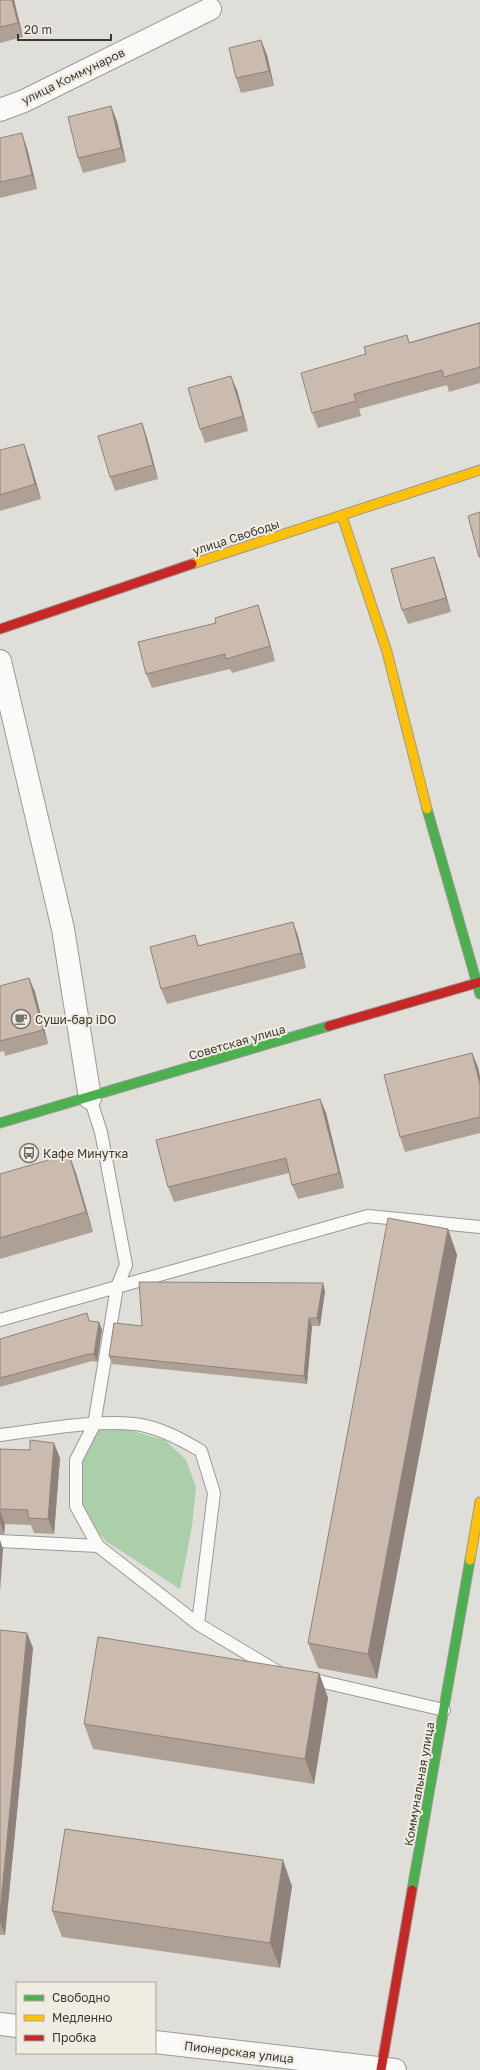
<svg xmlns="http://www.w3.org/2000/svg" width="480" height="2070" viewBox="0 0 480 2070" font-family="'Golos Text',sans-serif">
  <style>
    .green { fill: #abcfab }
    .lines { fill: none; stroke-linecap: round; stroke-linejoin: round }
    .lane-casing { stroke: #9b9995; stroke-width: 14 }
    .street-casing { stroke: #9b9995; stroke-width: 24 }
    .fast-casing { stroke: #9b9995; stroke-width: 11 }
    .slow-casing { stroke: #9b9995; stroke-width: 11 }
    .jam-casing { stroke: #9b9995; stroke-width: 11 }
    .lane { stroke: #fafaf9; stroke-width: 12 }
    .street { stroke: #fafaf9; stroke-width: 22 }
    .fast { stroke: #4caf50; stroke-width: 9 }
    .slow { stroke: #ffc107; stroke-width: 9 }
    .jam { stroke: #c62828; stroke-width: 9 }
    .wall { fill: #afa096 }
    .shaded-wall { fill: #8e827a }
    .building { fill: #cbbaae; stroke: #8e827a }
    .labels { text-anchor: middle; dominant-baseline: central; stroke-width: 4; stroke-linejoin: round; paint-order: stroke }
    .street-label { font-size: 12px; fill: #3c3a36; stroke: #f1ece1 }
    .poi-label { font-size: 12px; fill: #3c3a36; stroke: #f1ece1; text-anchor: start }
  </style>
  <rect width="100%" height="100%" fill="#e0ded8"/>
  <path class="green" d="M 103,1427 L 122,1428 L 165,1440 L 186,1460 L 196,1487 L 192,1526 L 180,1589 L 107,1542 L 93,1527 L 82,1506 L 80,1473 L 88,1442 Z"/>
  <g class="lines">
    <g class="lane-casing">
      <path id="lane" d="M 90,1098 L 101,1132 L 126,1265 L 117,1287 L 94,1425 L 76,1460 L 76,1506 L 98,1546 L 198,1624 L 278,1672
        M 0,1320 L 368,1216 L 480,1227
        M 0,1435 C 42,1430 91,1420 134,1424 C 157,1426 181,1439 201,1451 L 214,1493 L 198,1624
        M 0,1541 L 98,1546
        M 306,1678 L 444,1710"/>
    </g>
    <g class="street-casing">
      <path id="street" d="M 0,110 L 24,101 L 210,9
        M 0,661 L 63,929 L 90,1098
        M 0,2024 L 17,2026
        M 155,2042 L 395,2070"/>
    </g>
    <g class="fast-casing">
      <path id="fast" d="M 427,809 L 480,994
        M 0,1123 L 329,1026
        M 412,1890 L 470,1560"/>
    </g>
    <g class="slow-casing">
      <path id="slow" d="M 342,516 L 387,652 L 427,809
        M 192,564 L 480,470
        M 470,1560 L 480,1502"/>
    </g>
    <g class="jam-casing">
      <path id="jam" d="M 0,629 L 192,564
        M 329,1026 L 480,982
        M 381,2070 L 412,1890"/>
    </g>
    <use href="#lane" class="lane"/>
    <use href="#street" class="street"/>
    <use href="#fast" class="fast"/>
    <use href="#slow" class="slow"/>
    <use href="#jam" class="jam"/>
  </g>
  <path class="wall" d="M 0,0 L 14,0 L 23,37 L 0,43 Z
    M 261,40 L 267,55 L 274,86 L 241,93 L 236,78 Z
    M 117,121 L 126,162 L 83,173 L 78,158 Z
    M 0,138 L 27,148 L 37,189 L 0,198 Z
    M 480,322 L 480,383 L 449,392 L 447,385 L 359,409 L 361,416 L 318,428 L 312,413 L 366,354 L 410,342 Z
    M 237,390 L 248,431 L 205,443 L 200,429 Z
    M 142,423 L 147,438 L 158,479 L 115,491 L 110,477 Z
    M 0,450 L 29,458 L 41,499 L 0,511 Z
    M 434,557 L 439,571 L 451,612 L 408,624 L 402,610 Z
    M 258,605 L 263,620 L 275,661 L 232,673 L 230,669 L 152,688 L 146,674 L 216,623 Z
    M 293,922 L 298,936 L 306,968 L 167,1004 L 161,989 L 195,935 L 199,946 Z
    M 29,978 L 35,992 L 48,1044 L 5,1056 L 4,1051 L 0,1052 L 0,986 Z
    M 472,1053 L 478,1067 L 480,1077 L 480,1133 L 405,1152 L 400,1137 Z
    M 320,1099 L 326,1113 L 344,1188 L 298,1199 L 292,1185 L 289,1173 L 174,1202 L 168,1187 Z
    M 76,1173 L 93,1232 L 0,1259 L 0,1174 Z
    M 448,1229 L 457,1255 L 377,1679 L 318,1668 L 308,1643 Z
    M 325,1291 L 320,1326 L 312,1326 L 307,1384 L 112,1364 L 109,1356 L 142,1326 Z
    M 90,1322 L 99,1322 L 102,1330 L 97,1362 L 92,1361 L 0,1387 L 0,1339 Z
    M 0,1449 L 60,1458 L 54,1534 L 34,1533 L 31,1525 L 5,1524 L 4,1534 L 0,1534 Z
    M 0,1630 L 27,1633 L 33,1648 L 5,1935 L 0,1935 Z
    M 319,1673 L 328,1698 L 314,1784 L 93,1749 L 84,1724 Z
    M 292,1886 L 280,1968 L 62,1937 L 52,1911 Z"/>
  <path class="shaded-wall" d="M 12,0 L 14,0 L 23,37 L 18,23 Z
    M 261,40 L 267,55 L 274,86 L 269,71 Z
    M 111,106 L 117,121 L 126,162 L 121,148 Z
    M 22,133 L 27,148 L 37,189 L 32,175 Z
    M 231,376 L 237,390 L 248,431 L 243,416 Z
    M 354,394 L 359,409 L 361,416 L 356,401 Z
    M 142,423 L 147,438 L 158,479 L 153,465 Z
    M 24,444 L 29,458 L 41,499 L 35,484 Z
    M 434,557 L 439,571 L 451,612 L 446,598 Z
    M 258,605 L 263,620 L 275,661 L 270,646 Z
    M 293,922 L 298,936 L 306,968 L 301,953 Z
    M 29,978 L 35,992 L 48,1044 L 43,1030 Z
    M 472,1053 L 478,1067 L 480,1077 L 480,1084 Z
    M 320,1099 L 326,1113 L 344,1188 L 339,1173 Z
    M 69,1154 L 76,1173 L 93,1232 L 86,1212 Z
    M 448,1229 L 457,1255 L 377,1679 L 368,1654 Z
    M 323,1283 L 325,1291 L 320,1326 L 317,1318 Z
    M 309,1318 L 312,1326 L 307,1384 L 304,1376 Z
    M 99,1322 L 102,1330 L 97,1362 L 94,1354 Z
    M 54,1443 L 60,1458 L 54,1534 L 48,1519 Z
    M 0,1511 L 5,1524 L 4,1534 L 0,1522 Z
    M 0,1540 L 3,1549 L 0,1591 Z
    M 27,1633 L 33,1648 L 5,1935 L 0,1922 L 0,1913 Z
    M 319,1673 L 328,1698 L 314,1784 L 305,1759 Z
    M 283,1860 L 292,1886 L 280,1968 L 270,1943 Z"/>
  <path class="building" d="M 0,0 L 12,0 L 18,23 L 0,27 Z
    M 261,40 L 269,71 L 236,78 L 229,48 Z
    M 111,106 L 121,148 L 78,158 L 68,117 Z
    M 22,133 L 32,175 L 0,182 L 0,138 Z
    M 480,323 L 480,367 L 444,377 L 442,370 L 354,394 L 356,401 L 312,413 L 301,373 L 366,354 L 364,347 L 407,335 L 409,343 Z
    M 231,376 L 243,416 L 200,429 L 188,388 Z
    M 142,423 L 153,465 L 110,477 L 98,436 Z
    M 24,444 L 35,484 L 0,495 L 0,450 Z
    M 480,512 L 480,557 L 479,557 L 468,516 Z
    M 434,557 L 446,598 L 402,610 L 391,569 Z
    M 258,605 L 270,646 L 226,659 L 225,654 L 146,674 L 138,642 L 216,623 L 215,618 Z
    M 293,922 L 301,953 L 161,989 L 150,947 L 195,935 L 198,946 Z
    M 29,978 L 43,1030 L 0,1041 L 0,986 Z
    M 472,1053 L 480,1084 L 480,1117 L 400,1137 L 384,1075 Z
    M 320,1099 L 339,1173 L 292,1185 L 286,1158 L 168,1187 L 156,1140 Z
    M 69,1154 L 86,1212 L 0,1238 L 0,1174 Z
    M 388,1218 L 448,1229 L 368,1654 L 308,1643 Z
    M 139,1282 L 323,1283 L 317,1318 L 309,1318 L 304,1376 L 109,1356 L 114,1323 L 142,1326 Z
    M 87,1313 L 89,1321 L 99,1322 L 94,1354 L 89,1354 L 0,1378 L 0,1339 Z
    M 30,1440 L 54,1443 L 48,1519 L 28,1518 L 28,1510 L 0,1509 L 0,1449 L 30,1450 Z
    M 0,1630 L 27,1633 L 0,1913 Z
    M 98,1637 L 319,1673 L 305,1759 L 84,1724 Z
    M 65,1829 L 283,1860 L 270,1943 L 52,1911 Z"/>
  <defs>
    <g id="cafe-ring" transform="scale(1)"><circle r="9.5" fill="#f1ece1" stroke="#75736f" stroke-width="1.5"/><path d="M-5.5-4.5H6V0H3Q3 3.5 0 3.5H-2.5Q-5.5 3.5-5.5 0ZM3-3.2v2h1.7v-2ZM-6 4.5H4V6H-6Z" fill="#75736f"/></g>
    <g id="bus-ring" transform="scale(1)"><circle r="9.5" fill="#f1ece1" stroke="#75736f" stroke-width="1.5"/><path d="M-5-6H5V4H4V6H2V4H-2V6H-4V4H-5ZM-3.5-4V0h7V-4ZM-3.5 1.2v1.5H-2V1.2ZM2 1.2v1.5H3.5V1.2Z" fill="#75736f"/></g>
  </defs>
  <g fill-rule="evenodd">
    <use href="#cafe-ring" x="21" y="1019"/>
    <use href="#bus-ring" x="29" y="1153"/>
  </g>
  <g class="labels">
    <g class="street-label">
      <text transform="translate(73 76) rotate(-26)">улица Коммунаров</text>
      <text transform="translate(236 537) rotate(-18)">улица Свободы</text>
      <text transform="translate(237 1042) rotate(-16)">Советская улица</text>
      <text transform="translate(419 1784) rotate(-80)">Коммунальная улица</text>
      <text transform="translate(239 2052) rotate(7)">Пионерская улица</text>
    </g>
    <g class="poi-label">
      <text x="35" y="1019">Суши-бар iDO</text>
      <text x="43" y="1153">Кафе Минутка</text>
    </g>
  </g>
  <rect x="16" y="1982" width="140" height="72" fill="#f1ece1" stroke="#a9a59d"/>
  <rect x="24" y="1995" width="20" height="6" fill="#4caf50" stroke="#a9a59d"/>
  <text x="52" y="2002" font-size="12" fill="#3c3a36">Свободно</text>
  <rect x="24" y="2015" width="20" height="6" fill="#ffc107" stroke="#a9a59d"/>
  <text x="52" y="2022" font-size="12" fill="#3c3a36">Медленно</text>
  <rect x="24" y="2035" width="20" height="6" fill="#c62828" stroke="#a9a59d"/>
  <text x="52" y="2042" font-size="12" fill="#3c3a36">Пробка</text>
  <path d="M18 34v6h93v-6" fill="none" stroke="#3c3a36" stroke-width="2"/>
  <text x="24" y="34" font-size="12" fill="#3c3a36" stroke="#f1ece1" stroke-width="3" paint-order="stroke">20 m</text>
</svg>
